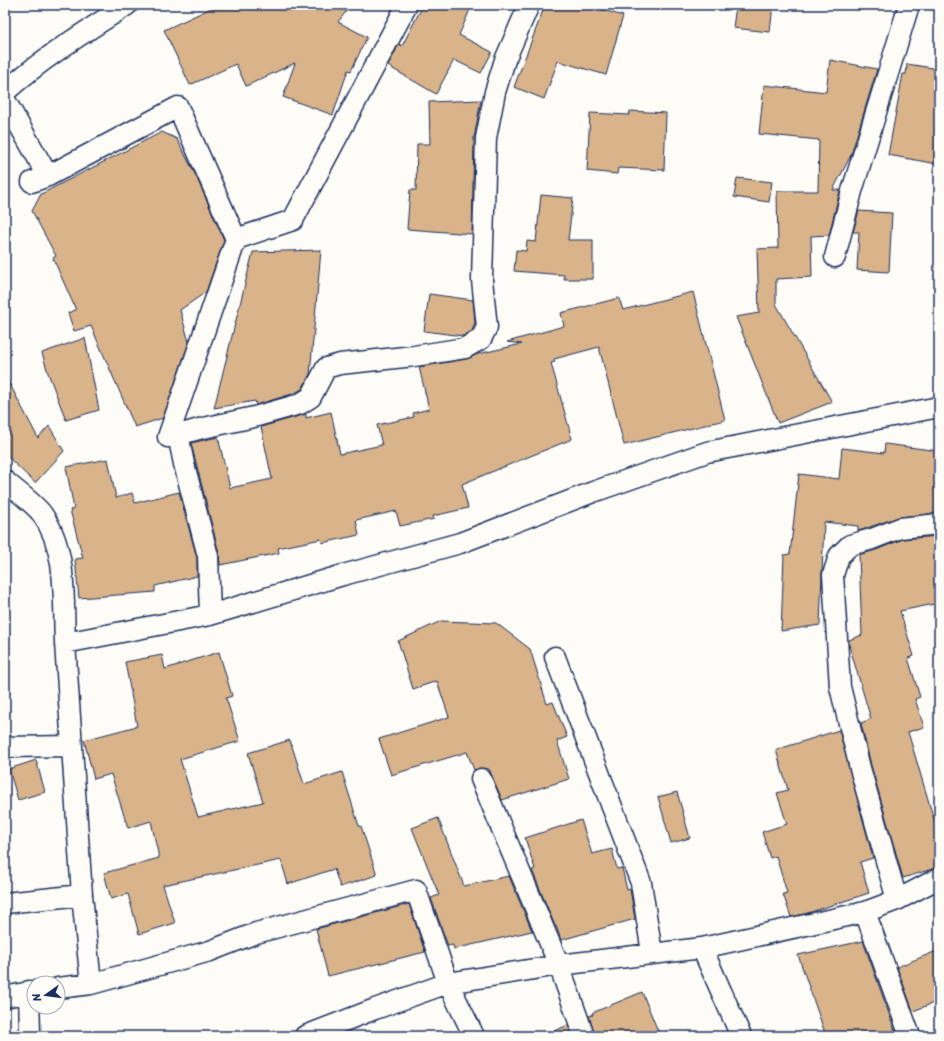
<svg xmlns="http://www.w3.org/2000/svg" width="944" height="1041" viewBox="0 0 944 1041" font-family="Sriracha,sans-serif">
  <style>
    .building { fill: #d9b38a; stroke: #1b2f5e }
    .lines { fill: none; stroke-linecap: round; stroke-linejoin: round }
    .minor-casing { stroke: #1b2f5e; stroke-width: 23 }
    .minor { stroke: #fdfcf7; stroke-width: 20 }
  </style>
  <rect width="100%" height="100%" fill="#fdfcf7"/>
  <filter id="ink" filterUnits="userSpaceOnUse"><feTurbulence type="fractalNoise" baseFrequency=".025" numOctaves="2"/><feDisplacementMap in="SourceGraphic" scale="8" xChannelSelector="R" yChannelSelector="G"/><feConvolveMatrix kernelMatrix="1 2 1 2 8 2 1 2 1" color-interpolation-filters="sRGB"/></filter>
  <g filter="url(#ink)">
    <path class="building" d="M 218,5 L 351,5 L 338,22 L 367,37 L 351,71 L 348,70 L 333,115 L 283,97 L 295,63 L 246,86 L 236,64 L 190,85 L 164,30 Z
      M 423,5 L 472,5 L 459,35 L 492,52 L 481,73 L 454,60 L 436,94 L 388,66 L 399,44 L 402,46 Z
      M 545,5 L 586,5 L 623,16 L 606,75 L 558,61 L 544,99 L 514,87 Z
      M 736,5 L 773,5 L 770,32 L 733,28 Z
      M 830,60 L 877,69 L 851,155 L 833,190 L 840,190 L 829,235 L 811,236 L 812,277 L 776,279 L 776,304 L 832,402 L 778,423 L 736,317 L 759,313 L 757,249 L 778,248 L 777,191 L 818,191 L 819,140 L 759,134 L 764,85 L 826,92 Z
      M 907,64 L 939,69 L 939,151 L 937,164 L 888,155 L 903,74 L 906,74 Z
      M 481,100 L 474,138 L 472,234 L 407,229 L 410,190 L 416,190 L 417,144 L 430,144 L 429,102 Z
      M 630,111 L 666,113 L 664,170 L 618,168 L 617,174 L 587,171 L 590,113 L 629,115 Z
      M 162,132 L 177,139 L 196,176 L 224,240 L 206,292 L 180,310 L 189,342 L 163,418 L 135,427 L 91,326 L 74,331 L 68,313 L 76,310 L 53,258 L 56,256 L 32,211 L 41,194 Z
      M 737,178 L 772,182 L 769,202 L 734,197 Z
      M 541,195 L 573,198 L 568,240 L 593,240 L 593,279 L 564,279 L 564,275 L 514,271 L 516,250 L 526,251 L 527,241 L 536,242 Z
      M 859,211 L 892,213 L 889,272 L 857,270 L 859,232 L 853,232 Z
      M 321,250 L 310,374 L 302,389 L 295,393 L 256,405 L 255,401 L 214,408 L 253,252 Z
      M 693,292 L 725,420 L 624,445 L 599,347 L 554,359 L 555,362 L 551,363 L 572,439 L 462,484 L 468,508 L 433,516 L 434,519 L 400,526 L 396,511 L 356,520 L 359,535 L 322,543 L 321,539 L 278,548 L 279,553 L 220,565 L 219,553 L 191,443 L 218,437 L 230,488 L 272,479 L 261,427 L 306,414 L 306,418 L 331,412 L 340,454 L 382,445 L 377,425 L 414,417 L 413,413 L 429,409 L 419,367 L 467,359 L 478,354 L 522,344 L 507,342 L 564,326 L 561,313 L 619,298 L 623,310 Z
      M 429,294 L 473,300 L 475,322 L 472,331 L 463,336 L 424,331 Z
      M 85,338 L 99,410 L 66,420 L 48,373 L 42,353 Z
      M 5,375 L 38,438 L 49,426 L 64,451 L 35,483 L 5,454 Z
      M 885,444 L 939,451 L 939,513 L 899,517 L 858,531 L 858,526 L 824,522 L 820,625 L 781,631 L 784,555 L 790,554 L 799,474 L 839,479 L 842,448 L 884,453 Z
      M 108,459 L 116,498 L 132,493 L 135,503 L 179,492 L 197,558 L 197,576 L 155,586 L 155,592 L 79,598 L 75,559 L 83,558 L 70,510 L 74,509 L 66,467 Z
      M 939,536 L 939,603 L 900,611 L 914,656 L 908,658 L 920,697 L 915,699 L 924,727 L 908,732 L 935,823 L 939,822 L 939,867 L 903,878 L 871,765 L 861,723 L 871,719 L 849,645 L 849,640 L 862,635 L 859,555 L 876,550 L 903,539 Z
      M 441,621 L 496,623 L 530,649 L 547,704 L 553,702 L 567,737 L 557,741 L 569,779 L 502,800 L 489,769 L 482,768 L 474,770 L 467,752 L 391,775 L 379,739 L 449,717 L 437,681 L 413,689 L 398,641 Z
      M 219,652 L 232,696 L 226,698 L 240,741 L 180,759 L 198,817 L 263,802 L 248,753 L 290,740 L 304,784 L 342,772 L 359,826 L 361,826 L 377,875 L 340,887 L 334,869 L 288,884 L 281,860 L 163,885 L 175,923 L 139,934 L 128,894 L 111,899 L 104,873 L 159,858 L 151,821 L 128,828 L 111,774 L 94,779 L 84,740 L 137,726 L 125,662 L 162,655 L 165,669 Z
      M 839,730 L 873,858 L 860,862 L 869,893 L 808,913 L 791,917 L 783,894 L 787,893 L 776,856 L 770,858 L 762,832 L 787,824 L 777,793 L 788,790 L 776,750 Z
      M 36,760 L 45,792 L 18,800 L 9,769 Z
      M 677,792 L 690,838 L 671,843 L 658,797 Z
      M 438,818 L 464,886 L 509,876 L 532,931 L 454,949 L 453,945 L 448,946 L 431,898 L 439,895 L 412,828 Z
      M 581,820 L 592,854 L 612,849 L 617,869 L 622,868 L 627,890 L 630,889 L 635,919 L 561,940 L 556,926 L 555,926 L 532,870 L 535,869 L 525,838 Z
      M 409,904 L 425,952 L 328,976 L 316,929 Z
      M 863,941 L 897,1036 L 826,1036 L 798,955 Z
      M 939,950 L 939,1001 L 913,1011 L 897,967 Z
      M 642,992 L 660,1036 L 595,1036 L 589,1016 L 593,1015 L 592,1013 Z
      M 568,1025 L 572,1036 L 543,1036 Z"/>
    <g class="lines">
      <g class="minor-casing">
        <path id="minor" d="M 5,92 C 42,58 85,32 127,5
          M 5,100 L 48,176
          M 32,182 L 48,176 L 178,107 L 236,239 L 293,220 L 407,5
          M 835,257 L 852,191 L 909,5
          M 168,437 L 236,239
          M 5,481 C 15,490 35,504 42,514 C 68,550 63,600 65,643
          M 210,615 L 208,556 L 184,464 L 178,435 L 199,429 L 254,417 L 300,404 L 311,397 L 326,368 L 340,364 L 414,356 L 465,348 L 481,339 L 487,327 L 482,280 L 486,138 L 495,92 L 505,60 L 529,5
          M 555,657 L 641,883 L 652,953
          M 5,747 L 71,746
          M 481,779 L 559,965 L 702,948 L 741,1036
          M 897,900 L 860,768 L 840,687 L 833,575 L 839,556 L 850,545 L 872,539 L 900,528 L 939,524
          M 5,903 L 82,895
          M 702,948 L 865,912
          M 58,988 L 91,984
          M 29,991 L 30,1036
          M 5,997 L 34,991
          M 305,1036 L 375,1009 L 448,983 L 559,965 L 584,1036
          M 474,1036 L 448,983 L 416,890 L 256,933 L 210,951 L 91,984 L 82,895 L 65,643 L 210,615 L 343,575 L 460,543 L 593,492 L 707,452 L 939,407
          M 910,1036 L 865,912 L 897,900 L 939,878"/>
      </g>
      <use href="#minor" class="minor"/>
    </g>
  </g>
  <rect width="944" height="1041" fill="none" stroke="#fdfcf7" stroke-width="20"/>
  <rect x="10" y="10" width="924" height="1021" fill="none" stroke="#1b2f5e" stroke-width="1.5" filter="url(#ink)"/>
  <g transform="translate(46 995) rotate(256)"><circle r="19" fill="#fdfcf7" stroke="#a3aaba"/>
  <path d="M0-3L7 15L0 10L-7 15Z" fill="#1b2f5e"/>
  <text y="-6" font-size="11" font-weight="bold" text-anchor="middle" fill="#1b2f5e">N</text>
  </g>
</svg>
